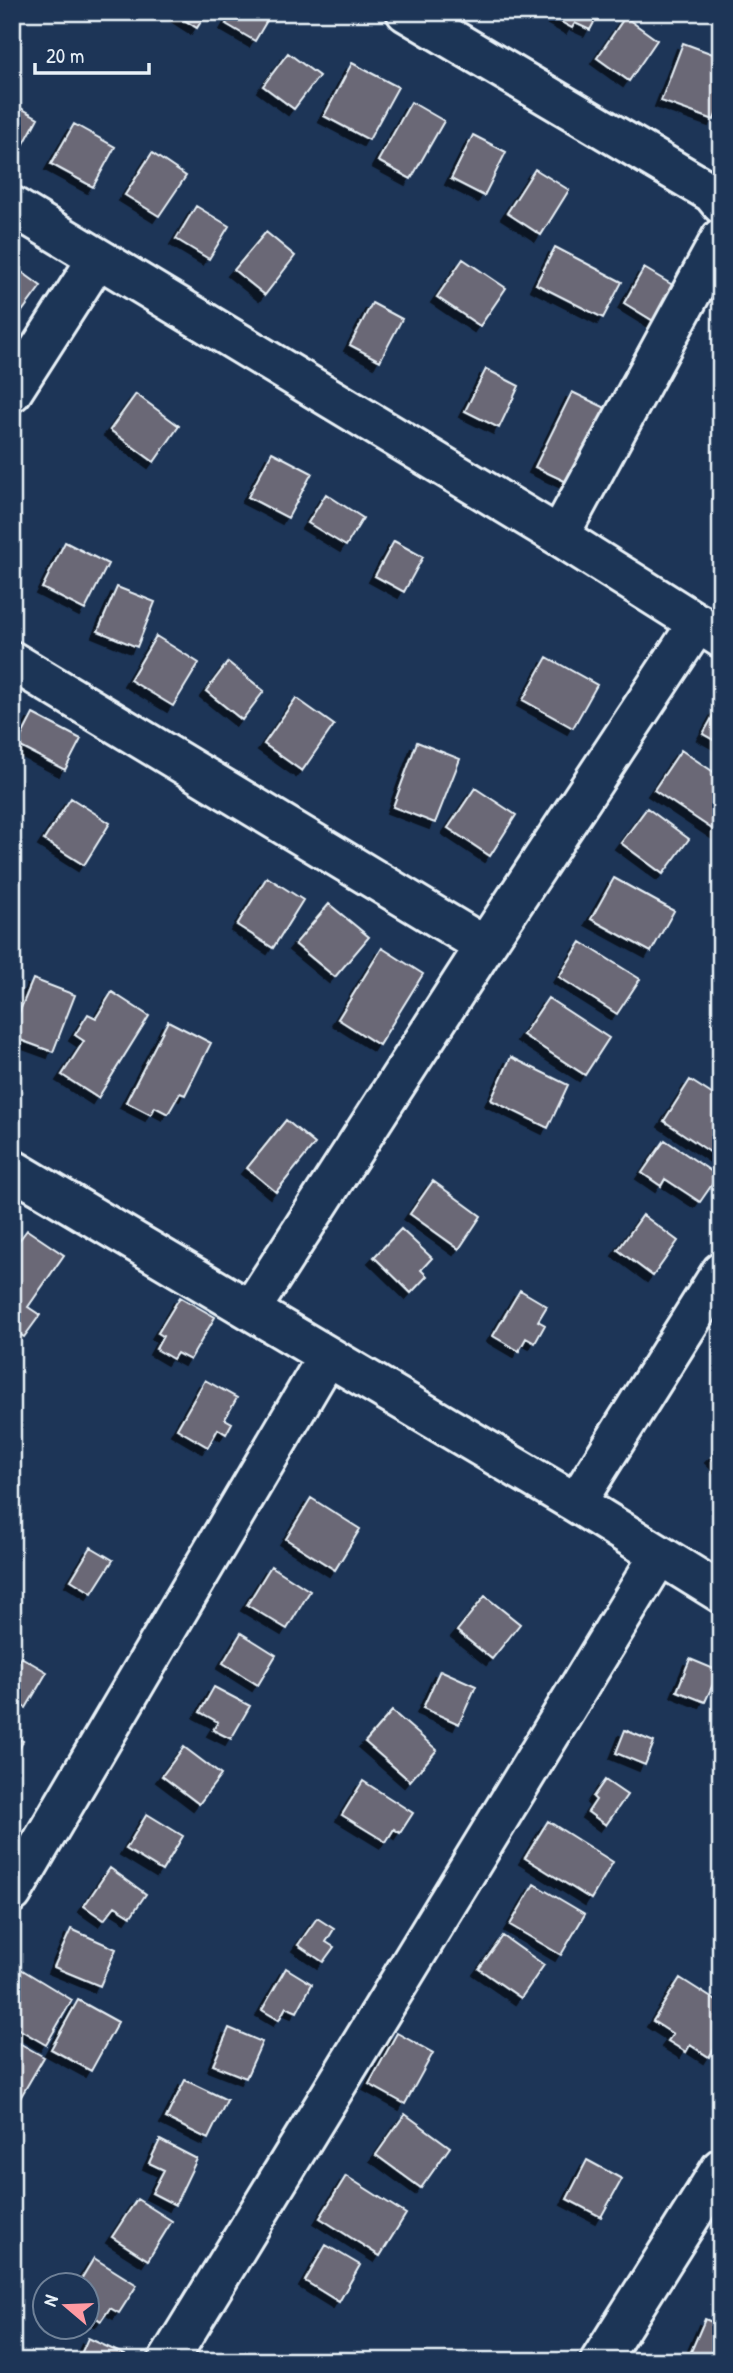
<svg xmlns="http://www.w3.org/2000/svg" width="733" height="2373" viewBox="0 0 733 2373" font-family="'Patrick Hand',sans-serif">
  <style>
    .building { fill: #6b6876; stroke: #e8f1f8; stroke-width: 2; filter: url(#shadow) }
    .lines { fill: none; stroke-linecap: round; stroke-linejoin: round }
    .minor-casing { stroke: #e8f1f8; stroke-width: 44 }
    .minor { stroke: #1d3557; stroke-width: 38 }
  </style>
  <defs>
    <filter id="shadow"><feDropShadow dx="-6" dy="6" stdDeviation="0" flood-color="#0009"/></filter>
  </defs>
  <rect width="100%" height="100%" fill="#1d3557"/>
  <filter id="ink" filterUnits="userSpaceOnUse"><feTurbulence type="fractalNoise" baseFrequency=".0143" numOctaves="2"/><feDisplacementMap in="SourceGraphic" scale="14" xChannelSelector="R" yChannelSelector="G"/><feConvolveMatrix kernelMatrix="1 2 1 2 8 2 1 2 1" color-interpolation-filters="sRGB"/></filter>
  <g filter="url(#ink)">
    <path class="building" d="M 172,12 L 207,12 L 197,28 Z
      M 233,12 L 272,12 L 255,41 L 226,24 Z
      M 557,12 L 597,12 L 599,13 L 590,30 L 575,23 L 572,28 L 554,18 Z
      M 625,17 L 657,40 L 629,81 L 597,58 Z
      M 683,43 L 721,57 L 721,101 L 714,120 L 661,101 Z
      M 288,53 L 319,76 L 294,109 L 263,86 Z
      M 352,63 L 398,87 L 369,140 L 324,116 Z
      M 411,102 L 444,121 L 411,179 L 378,161 Z
      M 12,103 L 38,118 L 19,153 L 12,150 Z
      M 74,124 L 115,147 L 93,187 L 51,164 Z
      M 473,135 L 506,152 L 484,196 L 451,179 Z
      M 152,153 L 186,176 L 159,216 L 125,195 Z
      M 535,169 L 569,190 L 541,235 L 507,213 Z
      M 196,206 L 229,226 L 209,259 L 176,239 Z
      M 266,232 L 295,256 L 265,295 L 234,270 Z
      M 555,247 L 622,282 L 603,318 L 536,284 Z
      M 463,259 L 506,288 L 480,326 L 437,297 Z
      M 12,265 L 41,286 L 12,325 Z
      M 644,268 L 681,290 L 660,325 L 624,303 Z
      M 372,303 L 402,319 L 380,361 L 350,345 Z
      M 486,369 L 519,386 L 499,428 L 465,411 Z
      M 572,392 L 612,411 L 575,486 L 535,467 Z
      M 136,394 L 179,426 L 154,462 L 110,430 Z
      M 272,452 L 312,473 L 288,518 L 248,497 Z
      M 326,494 L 363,518 L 346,546 L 308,523 Z
      M 394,541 L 423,557 L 404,592 L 375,576 Z
      M 65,542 L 108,564 L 85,610 L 42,588 Z
      M 117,587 L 155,602 L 137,647 L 98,631 Z
      M 156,636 L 199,663 L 173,706 L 130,680 Z
      M 547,657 L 597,685 L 573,728 L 523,700 Z
      M 228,662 L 264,691 L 242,720 L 206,691 Z
      M 296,698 L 334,725 L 302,771 L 264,744 Z
      M 721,702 L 721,744 L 703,734 Z
      M 33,714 L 81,739 L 65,770 L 17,745 Z
      M 417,742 L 460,759 L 435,823 L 393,807 Z
      M 681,750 L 721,777 L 721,829 L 718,833 L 654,790 Z
      M 475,788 L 516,815 L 490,856 L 448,828 Z
      M 71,798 L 110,823 L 84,865 L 44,840 Z
      M 647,808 L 689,839 L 663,874 L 621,843 Z
      M 267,877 L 303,900 L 273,948 L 237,925 Z
      M 614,878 L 674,911 L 651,952 L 591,919 Z
      M 329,904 L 369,937 L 335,977 L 295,944 Z
      M 581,942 L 640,979 L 617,1014 L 559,977 Z
      M 382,948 L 423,974 L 379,1045 L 338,1019 Z
      M 33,979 L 75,995 L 53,1052 L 12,1037 L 12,1030 Z
      M 112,992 L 149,1016 L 98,1098 L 62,1075 L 84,1041 L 75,1035 L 88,1014 L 96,1018 Z
      M 548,998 L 609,1038 L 585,1075 L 523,1035 Z
      M 168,1021 L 211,1043 L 185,1095 L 180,1093 L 168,1114 L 155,1107 L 151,1115 L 126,1102 Z
      M 511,1057 L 568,1085 L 548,1128 L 491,1100 Z
      M 690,1080 L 721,1100 L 721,1150 L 716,1156 L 664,1121 Z
      M 286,1120 L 315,1144 L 276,1192 L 247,1168 Z
      M 665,1140 L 718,1176 L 700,1202 L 665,1179 L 661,1186 L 642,1173 Z
      M 433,1181 L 481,1216 L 459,1249 L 410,1214 Z
      M 643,1215 L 678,1241 L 653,1276 L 618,1250 Z
      M 401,1229 L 432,1258 L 421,1270 L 427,1276 L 411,1293 L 374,1257 Z
      M 27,1230 L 64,1255 L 28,1307 L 40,1315 L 24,1337 L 12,1329 L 12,1250 Z
      M 520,1290 L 547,1306 L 538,1321 L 545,1325 L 535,1343 L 526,1338 L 519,1351 L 493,1336 Z
      M 180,1297 L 215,1317 L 190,1360 L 177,1353 L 173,1359 L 156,1349 L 163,1336 L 158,1333 Z
      M 205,1380 L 237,1398 L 225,1419 L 232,1423 L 226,1434 L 218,1429 L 208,1447 L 177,1429 Z
      M 721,1447 L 721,1467 L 711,1457 Z
      M 311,1498 L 360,1529 L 335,1570 L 286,1539 Z
      M 91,1547 L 113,1560 L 92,1593 L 71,1580 Z
      M 271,1566 L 310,1591 L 287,1629 L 247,1605 Z
      M 485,1596 L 520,1624 L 492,1659 L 457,1631 Z
      M 241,1633 L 276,1655 L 258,1685 L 223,1663 Z
      M 21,1657 L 47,1672 L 26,1708 L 12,1700 L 12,1673 Z
      M 690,1659 L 719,1671 L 705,1702 L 677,1691 Z
      M 440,1670 L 476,1686 L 459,1724 L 423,1708 Z
      M 214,1687 L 250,1706 L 231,1739 L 213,1730 L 218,1722 L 200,1712 Z
      M 392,1711 L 437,1750 L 410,1781 L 365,1742 Z
      M 625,1730 L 654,1742 L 645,1765 L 616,1753 Z
      M 12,1736 L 23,1741 L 12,1765 Z
      M 184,1747 L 221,1775 L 199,1804 L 162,1776 Z
      M 605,1780 L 627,1795 L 606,1825 L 588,1812 L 596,1800 L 593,1797 Z
      M 363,1781 L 413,1813 L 400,1833 L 394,1829 L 386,1842 L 342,1815 Z
      M 147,1814 L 183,1836 L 162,1871 L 126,1849 Z
      M 548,1821 L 613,1862 L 591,1899 L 525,1858 Z
      M 110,1868 L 146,1894 L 131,1916 L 115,1906 L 104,1920 L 84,1906 Z
      M 534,1884 L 585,1914 L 561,1955 L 510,1925 Z
      M 317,1918 L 334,1929 L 326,1942 L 334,1947 L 323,1962 L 298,1945 Z
      M 71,1929 L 116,1949 L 100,1986 L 54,1967 Z
      M 503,1936 L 544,1965 L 521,1998 L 479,1969 Z
      M 16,1966 L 72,2000 L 46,2045 L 12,2025 L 12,1972 Z
      M 286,1968 L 312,1984 L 297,2012 L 286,2007 L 279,2020 L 262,2010 Z
      M 680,1978 L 721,2004 L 721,2038 L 709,2057 L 690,2045 L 686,2052 L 668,2041 L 673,2034 L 653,2021 Z
      M 78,2000 L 118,2022 L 91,2071 L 51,2049 Z
      M 229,2028 L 262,2042 L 246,2078 L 213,2065 Z
      M 397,2033 L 433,2053 L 405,2104 L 369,2084 Z
      M 12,2039 L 44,2057 L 19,2100 L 12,2096 Z
      M 185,2080 L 227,2100 L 208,2139 L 166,2118 Z
      M 405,2114 L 450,2147 L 421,2188 L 376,2155 Z
      M 160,2140 L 197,2159 L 175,2205 L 152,2193 L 164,2170 L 149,2163 Z
      M 587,2160 L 622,2179 L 601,2217 L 567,2199 Z
      M 346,2176 L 406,2214 L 380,2256 L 320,2218 Z
      M 137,2199 L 172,2221 L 148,2260 L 112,2237 Z
      M 326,2245 L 360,2265 L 339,2302 L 305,2281 Z
      M 94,2258 L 137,2285 L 119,2313 L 110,2308 L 101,2321 L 88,2312 L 88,2286 L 77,2286 Z
      M 705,2319 L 721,2326 L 721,2361 L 687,2361 Z
      M 88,2338 L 125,2355 L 122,2361 L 78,2361 Z
      M 464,2355 L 480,2361 L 462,2361 Z"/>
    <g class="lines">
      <g class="minor-casing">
        <path id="minor" d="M 406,12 L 712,193 L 721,204
          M 12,206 L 559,536 L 721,638
          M 12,392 L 98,258
          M 559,536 L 721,238
          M 12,661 L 485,946 L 698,623
          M 12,1169 L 576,1503 L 721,1593
          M 251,1309 L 485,946
          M 576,1503 L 721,1272
          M 12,1893 L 327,1357
          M 168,2361 L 659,1556
          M 600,2361 L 721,2168"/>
      </g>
      <use href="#minor" class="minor"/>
    </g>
  </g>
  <rect width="733" height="2373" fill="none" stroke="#1d3557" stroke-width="42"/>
  <rect x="21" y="21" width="691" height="2331" fill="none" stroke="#e8f1f8" stroke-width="2.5" filter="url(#ink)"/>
  <g transform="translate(66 2306) rotate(289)"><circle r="33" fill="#1d3557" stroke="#6e8097" stroke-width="2"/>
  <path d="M0-5L12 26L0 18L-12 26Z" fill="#ff9aa2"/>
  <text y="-10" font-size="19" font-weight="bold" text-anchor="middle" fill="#e8f1f8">N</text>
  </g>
  <path d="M35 63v10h114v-10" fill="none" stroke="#e8f1f8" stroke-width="3.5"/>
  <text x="46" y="63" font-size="21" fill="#e8f1f8" stroke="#1d3557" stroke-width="5" paint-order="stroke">20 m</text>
</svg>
